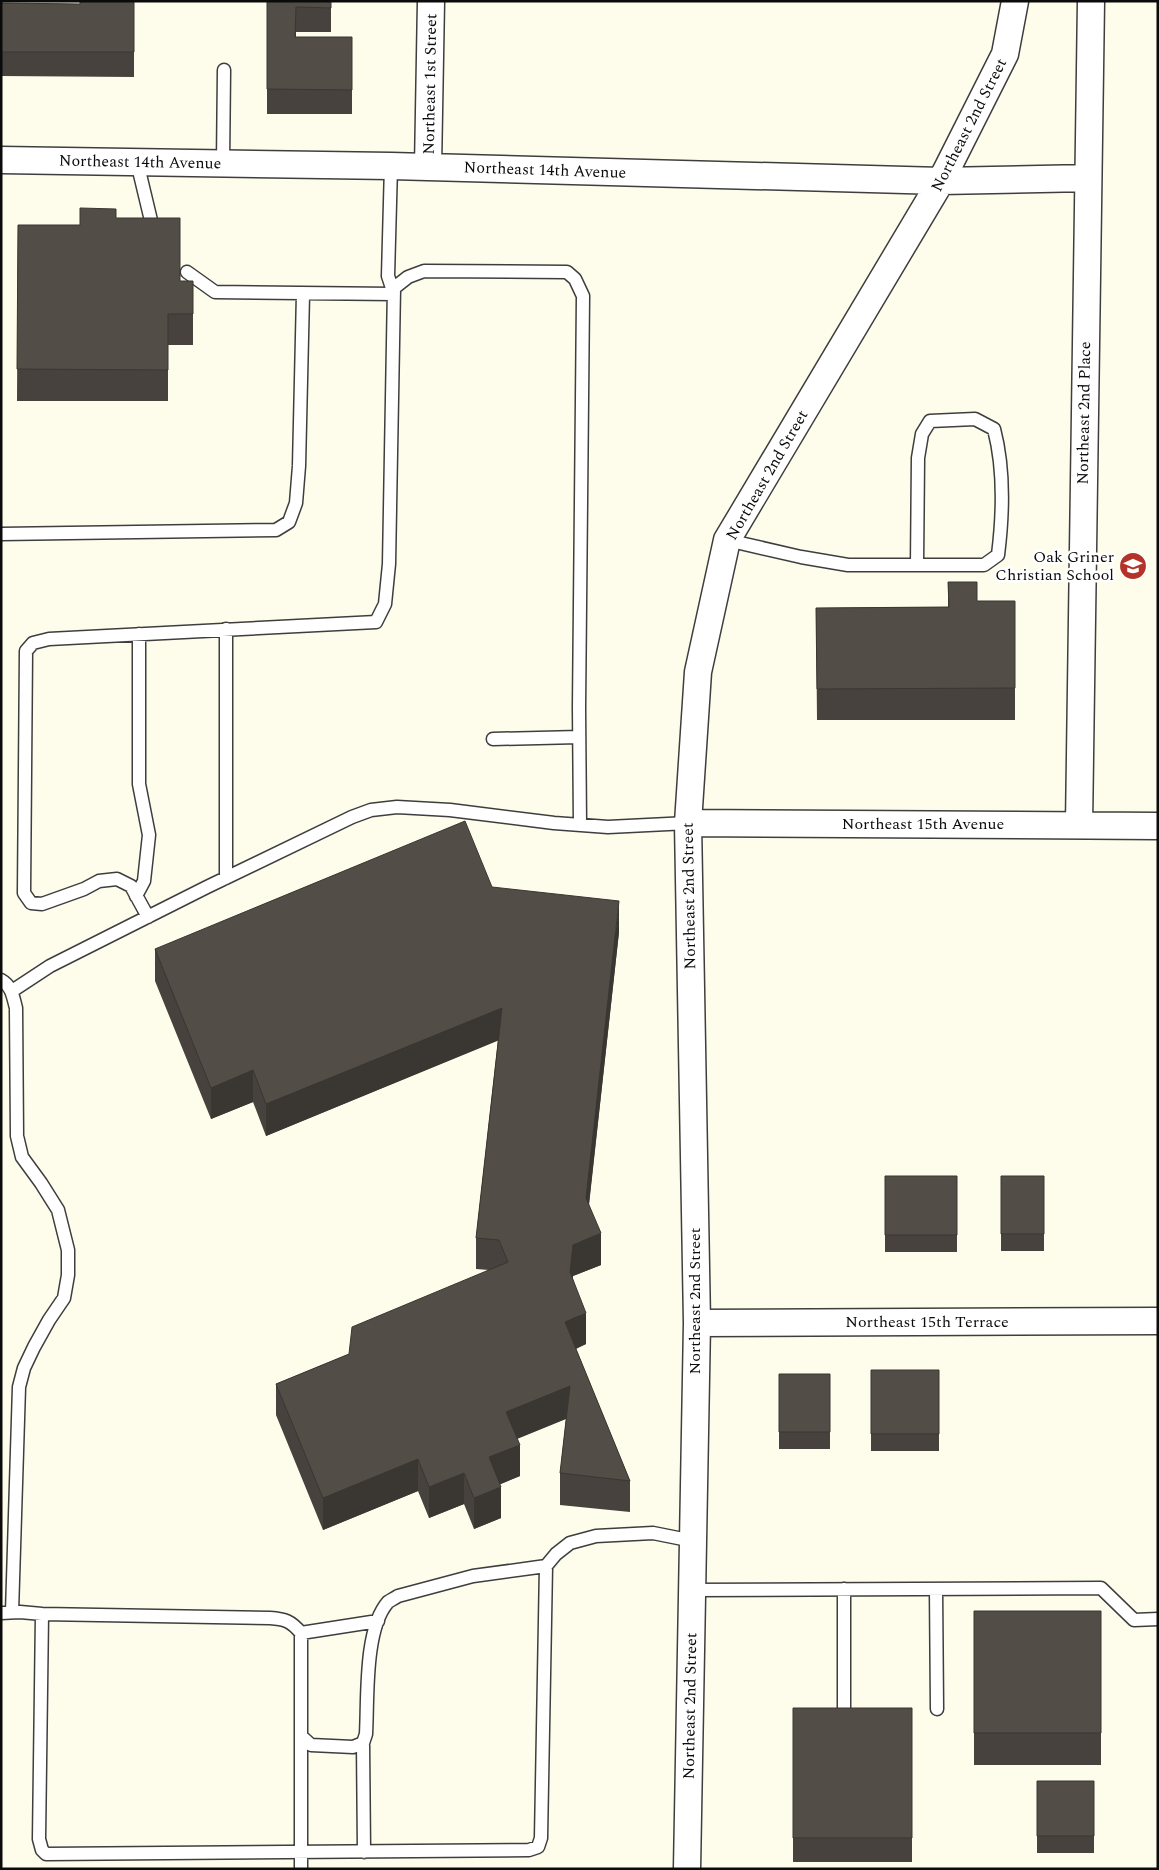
<svg xmlns="http://www.w3.org/2000/svg" width="1159" height="1870" viewBox="0 0 1159 1870" font-family="Spectral,serif">
  <style>
    .lines { fill: none; stroke-linecap: round; stroke-linejoin: round }
    .lane-casing { stroke: #3e3e3e; stroke-width: 15 }
    .street-casing { stroke: #3e3e3e; stroke-width: 29 }
    .lane { stroke: #fff; stroke-width: 12 }
    .street { stroke: #fff; stroke-width: 26 }
    .wall { fill: #47423e }
    .shaded-wall { fill: #3a3632 }
    .building { fill: #534d48; stroke: #3a3632 }
    .labels { text-anchor: middle; dominant-baseline: central; stroke-width: 5; stroke-linejoin: round; paint-order: stroke }
    .street-label { font-size: 16px; fill: #0b0b0b; stroke: #fff }
    .poi-label { font-size: 16px; fill: #0b0b0b; stroke: #fff; text-anchor: end }
  </style>
  <rect width="100%" height="100%" fill="#fefcea"/>
  <g class="lines">
    <g class="lane-casing">
      <path id="lane" d="M 137,162 L 154,233
        M 223,163 L 224,70
        M 187,272 L 215,292 L 394,294 L 388,276 L 391,166
        M 1,534 L 276,530 L 289,522 L 296,503 L 299,466 L 303,294
        M 727,540 L 801,557 L 848,565 L 984,565 L 998,555 C 1003,515 1004,467 994,429 L 975,419 L 930,421 L 922,434 L 918,458 L 917,565
        M 226,629 L 226,878
        M 493,739 L 579,737
        M 136,896 L 144,881 L 149,835 L 139,784 L 139,634
        M 148,917 L 131,886 L 117,879 L 99,881 L 84,889 L 42,904 L 31,903 L 24,893 L 26,651 L 33,643 L 49,639 L 376,622 L 385,604 L 389,564 L 394,288 L 408,277 L 424,271 L 567,272 L 575,279 L 583,296 L 579,708 L 580,825
        M 1,980 C 12,986 13,997 16,1008 L 17,1136 L 22,1157 L 41,1183 L 58,1210 L 68,1250 L 68,1275 L 64,1298 L 49,1320 L 34,1347 L 24,1368 L 19,1387 L 12,1612
        M 12,991 L 50,966 L 207,887 L 352,817 L 371,810 L 397,807 L 450,810 L 554,823 L 608,827 L 688,823
        M 936,1589 L 937,1709
        M 692,1590 L 1101,1588 L 1134,1620 L 1158,1619
        M 1,1613 L 20,1612 L 42,1614 L 270,1618 C 285,1619 291,1621 301,1633 L 301,1736 L 311,1745 L 353,1747 L 363,1743 L 366,1734 C 368,1699 364,1629 388,1602 C 391,1600 395,1598 398,1596 L 473,1576 L 546,1566 L 556,1554 L 570,1543 L 596,1536 L 653,1533 L 693,1541
        M 42,1614 L 39,1839 L 42,1850 L 46,1854 L 529,1850 L 538,1847 L 541,1838 L 546,1566
        M 301,1633 L 378,1621
        M 844,1715 L 844,1589
        M 363,1743 L 364,1852
        M 301,1869 L 301,1736"/>
    </g>
    <g class="street-casing">
      <path id="street" d="M 1,160 L 391,166 L 941,181 L 1088,178
        M 428,167 L 431,1
        M 688,823 L 1158,826
        M 1079,825 L 1091,1
        M 697,1323 L 1158,1321
        M 687,1869 L 697,1323 L 688,823 L 698,672 L 727,540 L 941,181 L 1005,54 L 1015,1"/>
    </g>
    <use href="#lane" class="lane"/>
    <use href="#street" class="street"/>
  </g>
  <path class="wall" d="M 134,1 L 134,77 L 1,76 L 1,3 L 80,4 Z
    M 267,1 L 331,1 L 331,32 L 296,32 L 296,37 L 352,37 L 352,114 L 267,114 Z
    M 116,218 L 180,281 L 193,281 L 193,345 L 168,345 L 168,401 L 17,401 L 18,225 L 80,225 Z
    M 948,582 L 977,601 L 1015,601 L 1015,720 L 817,720 L 816,608 L 948,607 Z
    M 492,887 L 619,932 L 589,1205 L 601,1265 L 573,1276 L 573,1279 L 586,1344 L 576,1349 L 630,1481 L 630,1512 L 560,1505 L 560,1473 L 566,1419 L 517,1439 L 520,1476 L 500,1484 L 501,1518 L 474,1529 L 464,1504 L 429,1518 L 418,1491 L 323,1530 L 276,1415 L 276,1384 L 349,1354 L 489,1270 L 476,1269 L 476,1238 L 498,1040 L 266,1136 L 253,1102 L 211,1119 L 155,981 L 155,949 Z
    M 885,1176 L 957,1176 L 957,1252 L 885,1252 Z
    M 1001,1176 L 1044,1176 L 1044,1251 L 1001,1251 Z
    M 871,1370 L 939,1370 L 939,1451 L 871,1451 Z
    M 779,1374 L 830,1374 L 830,1449 L 779,1449 Z
    M 974,1611 L 1101,1611 L 1101,1765 L 974,1765 Z
    M 793,1708 L 912,1708 L 912,1862 L 793,1862 Z
    M 1037,1781 L 1094,1781 L 1094,1853 L 1037,1853 Z"/>
  <path class="shaded-wall" d="M 619,901 L 619,932 L 586,1230 L 586,1198 Z
    M 502,1008 L 502,1039 L 266,1136 L 266,1104 Z
    M 253,1070 L 253,1102 L 211,1119 L 211,1088 Z
    M 601,1233 L 601,1265 L 573,1276 L 570,1304 L 570,1272 L 573,1245 Z
    M 586,1313 L 586,1344 L 565,1353 L 565,1322 Z
    M 570,1386 L 570,1417 L 506,1443 L 506,1412 Z
    M 520,1445 L 520,1476 L 489,1489 L 489,1457 Z
    M 418,1459 L 418,1491 L 323,1530 L 323,1498 Z
    M 464,1473 L 464,1504 L 429,1518 L 429,1487 Z
    M 501,1487 L 501,1518 L 474,1529 L 474,1498 Z"/>
  <path class="building" d="M 80,1 L 134,1 L 134,52 L 1,52 L 1,3 L 80,4 Z
    M 267,1 L 331,1 L 331,8 L 296,7 L 295,37 L 352,37 L 352,90 L 267,89 Z
    M 80,208 L 116,209 L 116,218 L 180,218 L 180,281 L 193,281 L 193,314 L 168,314 L 168,370 L 17,369 L 18,225 L 80,225 Z
    M 948,582 L 977,582 L 977,601 L 1015,601 L 1015,688 L 817,689 L 816,608 L 949,607 Z
    M 465,821 L 492,887 L 619,901 L 586,1198 L 601,1233 L 573,1245 L 570,1272 L 586,1313 L 565,1322 L 630,1481 L 560,1473 L 570,1386 L 506,1412 L 520,1445 L 489,1457 L 501,1487 L 474,1498 L 464,1473 L 429,1487 L 418,1459 L 323,1498 L 276,1384 L 349,1354 L 352,1327 L 508,1262 L 499,1240 L 476,1238 L 502,1008 L 266,1104 L 253,1070 L 211,1088 L 155,949 Z
    M 885,1176 L 957,1176 L 957,1235 L 885,1235 Z
    M 1001,1176 L 1044,1176 L 1044,1234 L 1001,1234 Z
    M 871,1370 L 939,1370 L 939,1434 L 871,1434 Z
    M 779,1374 L 830,1374 L 830,1432 L 779,1432 Z
    M 974,1611 L 1101,1611 L 1101,1733 L 974,1733 Z
    M 793,1708 L 912,1708 L 912,1838 L 793,1838 Z
    M 1037,1781 L 1094,1781 L 1094,1836 L 1037,1836 Z"/>
  <defs>
    <g id="school-disc" transform="scale(1.4375)"><circle r="9.5" fill="#b3332a" stroke="#fff"/><path d="M0-5L7-2L0 1L-7-2ZM-4 1L0 2.5L4 1V4Q0 6-4 4Z" fill="#fff"/></g>
  </defs>
  <g fill-rule="evenodd">
    <use href="#school-disc" x="1133" y="566"/>
  </g>
  <g class="labels">
    <g class="street-label">
      <text transform="translate(430 84) rotate(-89)">Northeast 1st Street</text>
      <text transform="translate(969 125) rotate(-63)">Northeast 2nd Street</text>
      <text transform="translate(140 162) rotate(1)">Northeast 14th Avenue</text>
      <text transform="translate(545 170) rotate(2)">Northeast 14th Avenue</text>
      <text transform="translate(1084 413) rotate(-89)">Northeast 2nd Place</text>
      <text transform="translate(767 475) rotate(-60)">Northeast 2nd Street</text>
      <text x="923" y="824">Northeast 15th Avenue</text>
      <text transform="translate(689 896) rotate(-91)">Northeast 2nd Street</text>
      <text transform="translate(695 1301) rotate(-90)">Northeast 2nd Street</text>
      <text x="927" y="1322">Northeast 15th Terrace</text>
      <text transform="translate(690 1706) rotate(-89)">Northeast 2nd Street</text>
    </g>
    <g class="poi-label">
      <text x="1114" y="557">Oak Griner<tspan x="1114" dy="18">Christian School</tspan></text>
    </g>
  </g>
  <rect width="1159" height="1870" fill="none" stroke="#0b0b0b" stroke-width="5"/>
</svg>
